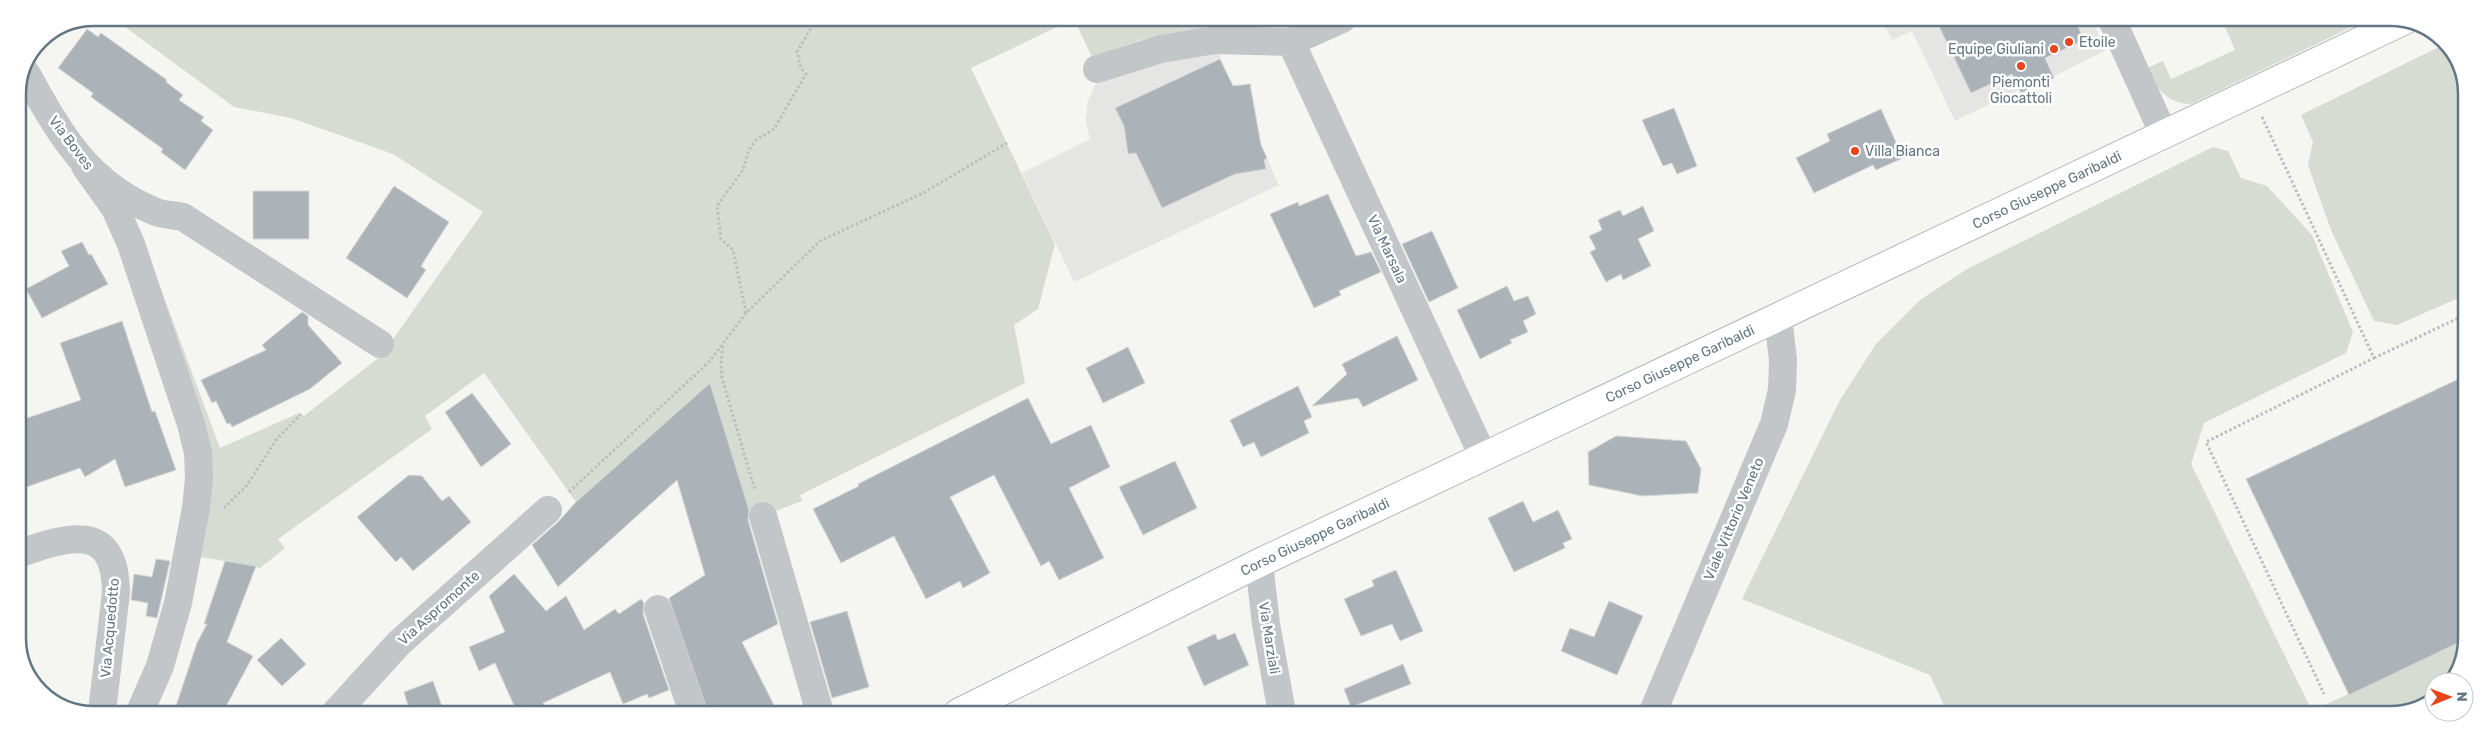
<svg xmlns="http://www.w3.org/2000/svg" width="2484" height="732" viewBox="0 0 2484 732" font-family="Rubik,sans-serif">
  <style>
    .built { fill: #e5e6e4 }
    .green { fill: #d6dcd2 }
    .building { fill: #abb3b8; stroke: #d6d6d3 }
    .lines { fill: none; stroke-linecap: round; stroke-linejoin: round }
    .major-casing { stroke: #b3b8bb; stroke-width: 30 }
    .path { stroke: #bbbec0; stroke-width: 3; stroke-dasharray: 2.5 2.5; stroke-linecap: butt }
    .minor { stroke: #c2c6c9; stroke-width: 28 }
    .major { stroke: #fff; stroke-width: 28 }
    .poi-dot { fill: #e9451c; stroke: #fff; stroke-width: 2 }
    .labels { text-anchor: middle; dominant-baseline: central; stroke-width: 5; stroke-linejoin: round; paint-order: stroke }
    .poi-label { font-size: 14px; fill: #627683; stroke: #fff; text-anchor: start }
    .street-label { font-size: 14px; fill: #627683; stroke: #fff }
    .rim { fill: none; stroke: #627683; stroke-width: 2.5 }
  </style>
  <rect width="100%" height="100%" fill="#f5f5f1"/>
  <path class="built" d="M 1882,20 L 2092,20 L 2106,50 L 2021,93 L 2019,90 L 1955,121 L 1912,31 L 1892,40 Z
    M 1217,51 L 1233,86 L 1250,84 L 1261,145 L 1279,185 L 1074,282 L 1022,173 L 1090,139 L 1086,122 L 1087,104 L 1095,85 L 1101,79 L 1122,72 Z"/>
  <path class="green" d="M 113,18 L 1249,19 L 1236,25 L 1141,40 L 1092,57 L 1074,19 L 971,68 L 1055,244 L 1038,309 L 1014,325 L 1025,383 L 800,495 L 802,501 L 752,520 L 710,383 L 576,502 L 484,373 L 425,416 L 432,429 L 278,539 L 285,548 L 259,569 L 256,566 L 194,556 L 200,524 L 149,257 L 220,448 L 299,413 L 304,416 L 381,356 L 483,212 L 393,154 L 291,118 L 234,107 Z
    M 2222,20 L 2366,20 L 2191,104 C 2166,103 2157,89 2147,68 L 2163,61 L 2171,79 L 2235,50 Z
    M 2445,44 L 2450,47 L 2466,89 L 2465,295 L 2397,325 L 2374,321 L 2331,230 L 2308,165 L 2313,142 L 2301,115 Z
    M 2213,147 L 2228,151 L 2241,178 L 2267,186 L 2312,235 L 2353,332 L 2346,353 L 2204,423 L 2191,464 L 2312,711 L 2464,640 L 2464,658 L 2448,682 L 2434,682 L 2434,699 L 2390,714 L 1948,714 L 1930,675 L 1742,599 L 1840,400 L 1876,344 L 1920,300 L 1967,269 Z"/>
  <path class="building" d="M 1936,20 L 2075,20 L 2084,40 L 2045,58 L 2054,78 L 2021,93 L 2012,74 L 1971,93 Z
    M 87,29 L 98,37 L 101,33 L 167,80 L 166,82 L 183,95 L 179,100 L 204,117 L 201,121 L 213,130 L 185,170 L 161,152 L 163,149 L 91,97 L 93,93 L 58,68 Z
    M 1220,59 L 1233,86 L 1250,84 L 1261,145 L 1267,158 L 1264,160 L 1266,169 L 1235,174 L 1162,208 L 1136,153 L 1128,154 L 1124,126 L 1115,108 Z
    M 1674,108 L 1697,166 L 1677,174 L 1672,163 L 1663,166 L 1642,120 Z
    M 1881,109 L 1903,158 L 1876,170 L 1873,165 L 1814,193 L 1796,158 L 1830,141 L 1827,134 Z
    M 394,186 L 449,222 L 421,266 L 426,270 L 407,298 L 346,258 Z
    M 253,191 L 309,191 L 309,239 L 253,239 Z
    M 1328,194 L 1356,256 L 1371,252 L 1381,272 L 1339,291 L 1341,295 L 1314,308 L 1270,214 L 1298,202 L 1299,206 Z
    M 1643,206 L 1654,231 L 1638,239 L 1651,266 L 1623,280 L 1621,274 L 1606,282 L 1590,252 L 1596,249 L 1589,236 L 1602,230 L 1598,220 L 1620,210 L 1623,216 Z
    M 1432,231 L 1458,288 L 1429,302 L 1402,244 Z
    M 82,242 L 89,255 L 91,254 L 108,284 L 42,318 L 26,289 L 69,266 L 61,251 Z
    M 1507,286 L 1514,301 L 1528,296 L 1536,314 L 1523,321 L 1528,332 L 1510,340 L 1512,343 L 1480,359 L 1457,310 Z
    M 302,312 L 308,316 L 308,325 L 342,363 L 310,389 L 232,427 L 230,423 L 227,424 L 216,401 L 212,403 L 201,380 L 266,350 L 262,345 Z
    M 122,321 L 152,412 L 155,411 L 176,470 L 125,487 L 115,459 L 85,477 L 80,468 L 18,490 L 18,421 L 81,400 L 60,343 Z
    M 1397,336 L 1418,380 L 1363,407 L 1358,398 L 1312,406 L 1347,374 L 1342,364 Z
    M 1128,347 L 1145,383 L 1103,403 L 1086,368 Z
    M 2465,376 L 2464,640 L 2349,695 L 2246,479 Z
    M 710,383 L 749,510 L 748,520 L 778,624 L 742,642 L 778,713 L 708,713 L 669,598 L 705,575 L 677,480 L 558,587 L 532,545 L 558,522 L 576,502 Z
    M 1298,386 L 1312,417 L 1304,421 L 1309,433 L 1261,457 L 1254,442 L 1243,447 L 1230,420 Z
    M 472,393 L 511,444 L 481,467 L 445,412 Z
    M 1028,398 L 1051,444 L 1091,425 L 1110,467 L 1069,488 L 1104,558 L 1059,580 L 1049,561 L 1041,566 L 994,475 L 950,497 L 990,573 L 963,588 L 960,581 L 926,599 L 894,536 L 841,563 L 813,509 L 859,486 L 858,484 Z
    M 1616,436 L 1686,441 L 1701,469 L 1698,493 L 1642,496 L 1589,485 L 1588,452 Z
    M 1175,461 L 1197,508 L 1143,535 L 1119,487 Z
    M 409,475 L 422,476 L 442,501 L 449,496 L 471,522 L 413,571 L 401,557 L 396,562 L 357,517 Z
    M 1523,501 L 1533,522 L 1558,510 L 1572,539 L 1563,543 L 1565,548 L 1514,572 L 1488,518 Z
    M 156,559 L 170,561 L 157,618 L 146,616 L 148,603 L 131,600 L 134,574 L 152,577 Z
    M 225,561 L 256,566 L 227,642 L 253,656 L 223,712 L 174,712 L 197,643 L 207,624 L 204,624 Z
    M 1396,570 L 1423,631 L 1400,641 L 1392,624 L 1361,636 L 1344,599 L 1374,586 L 1372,580 Z
    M 514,574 L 546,611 L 566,596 L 584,630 L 615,609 L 619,614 L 641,599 L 644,603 L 643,614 L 669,690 L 649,698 L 647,694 L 623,704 L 610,672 L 543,703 L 547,712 L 517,712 L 495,663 L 479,671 L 469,647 L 505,632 L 489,596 Z
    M 1609,601 L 1643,616 L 1617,675 L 1561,651 L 1570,628 L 1594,637 Z
    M 847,611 L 869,687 L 832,698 L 810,622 Z
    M 1235,633 L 1249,665 L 1204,686 L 1187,647 L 1215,634 L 1218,640 Z
    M 281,638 L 306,664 L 282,686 L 257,660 Z
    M 1403,664 L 1411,684 L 1351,707 L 1344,689 Z
    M 433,681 L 444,712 L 410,712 L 404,692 Z"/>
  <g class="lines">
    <g class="major-casing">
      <g id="major">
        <path id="s1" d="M 958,713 L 1259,563 L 2405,20"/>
      </g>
    </g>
    <path class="path" d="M 530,18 L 566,25 L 580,18
      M 2262,117 L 2374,358 L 2206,442 L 2324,694
      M 746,313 L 733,250 L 721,239 L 717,206 L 743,170 L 749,150 L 756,140 L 774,129 L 806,74 L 801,68 L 797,52 L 817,18
      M 723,346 L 721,361 L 722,378 L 755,490
      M 2374,358 L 2465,315
      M 569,492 L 709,362 L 746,313 L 820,241 L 925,192 L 1007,143
      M 224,508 L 247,485 L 277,439 L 301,414"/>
    <path class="minor" d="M 2112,20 L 2164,135
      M 1291,42 L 1483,456
      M 1097,69 L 1161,49 L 1215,40 L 1291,42 L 1342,19
      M 26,73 C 60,134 87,184 156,212 C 164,215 174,215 183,217 L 380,344
      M 85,166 L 115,208 L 131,244 L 191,424 L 198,453 L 199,479 L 196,508 L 178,603 L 160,666 L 140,712
      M 763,516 L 820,713
      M 18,554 C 66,537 115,520 116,592 L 102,712
      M 1259,563 L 1266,624 L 1282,713
      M 658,609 L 693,713
      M 336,712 L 399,643 L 548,510
      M 1652,714 L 1774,424 L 1782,390 L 1783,360 L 1778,317"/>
    <use href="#major" class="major"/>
  </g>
  <g class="poi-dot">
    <circle cx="2069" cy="42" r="5"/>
    <circle cx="2054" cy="49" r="5"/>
    <circle cx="2021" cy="66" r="5"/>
    <circle cx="1855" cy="151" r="5"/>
  </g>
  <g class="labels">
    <g class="poi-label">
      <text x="2079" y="42">Etoile</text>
      <text x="2044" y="49" text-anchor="end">Equipe Giuliani</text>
      <text x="2021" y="82" text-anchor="middle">Piemonti<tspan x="2021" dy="16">Giocattoli</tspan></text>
      <text x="1865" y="151">Villa Bianca</text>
    </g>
    <g class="street-label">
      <text transform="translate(71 143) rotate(53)">Via Boves</text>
      <text stroke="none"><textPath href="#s1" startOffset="1208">Corso Giuseppe Garibaldi</textPath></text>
      <text transform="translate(1387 249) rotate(65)">Via Marsala</text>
      <text stroke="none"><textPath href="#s1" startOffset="802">Corso Giuseppe Garibaldi</textPath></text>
      <text transform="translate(1734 519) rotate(-67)">Viale Vittorio Veneto</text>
      <text stroke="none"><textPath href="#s1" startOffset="398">Corso Giuseppe Garibaldi</textPath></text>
      <text transform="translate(439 608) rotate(-42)">Via Aspromonte</text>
      <text transform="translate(110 628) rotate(-85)">Via Acquedotto</text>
      <text transform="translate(1269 638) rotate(81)">Via Marziali</text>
    </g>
  </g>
  <path d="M0 0H2484V732H0ZM94 26H2390A68 68 0 0 1 2458 94V638A68 68 0 0 1 2390 706H94A68 68 0 0 1 26 638V94A68 68 0 0 1 94 26Z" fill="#fff" fill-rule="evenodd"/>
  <path class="rim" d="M94 26H2390A68 68 0 0 1 2458 94V638A68 68 0 0 1 2390 706H94A68 68 0 0 1 26 638V94A68 68 0 0 1 94 26Z"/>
  <g transform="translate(2449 697) rotate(89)"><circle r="24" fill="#ffffff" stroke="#c0c8cd"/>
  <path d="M0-4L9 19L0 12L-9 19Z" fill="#e9451c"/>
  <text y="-8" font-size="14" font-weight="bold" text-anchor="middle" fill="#627683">N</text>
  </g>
</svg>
